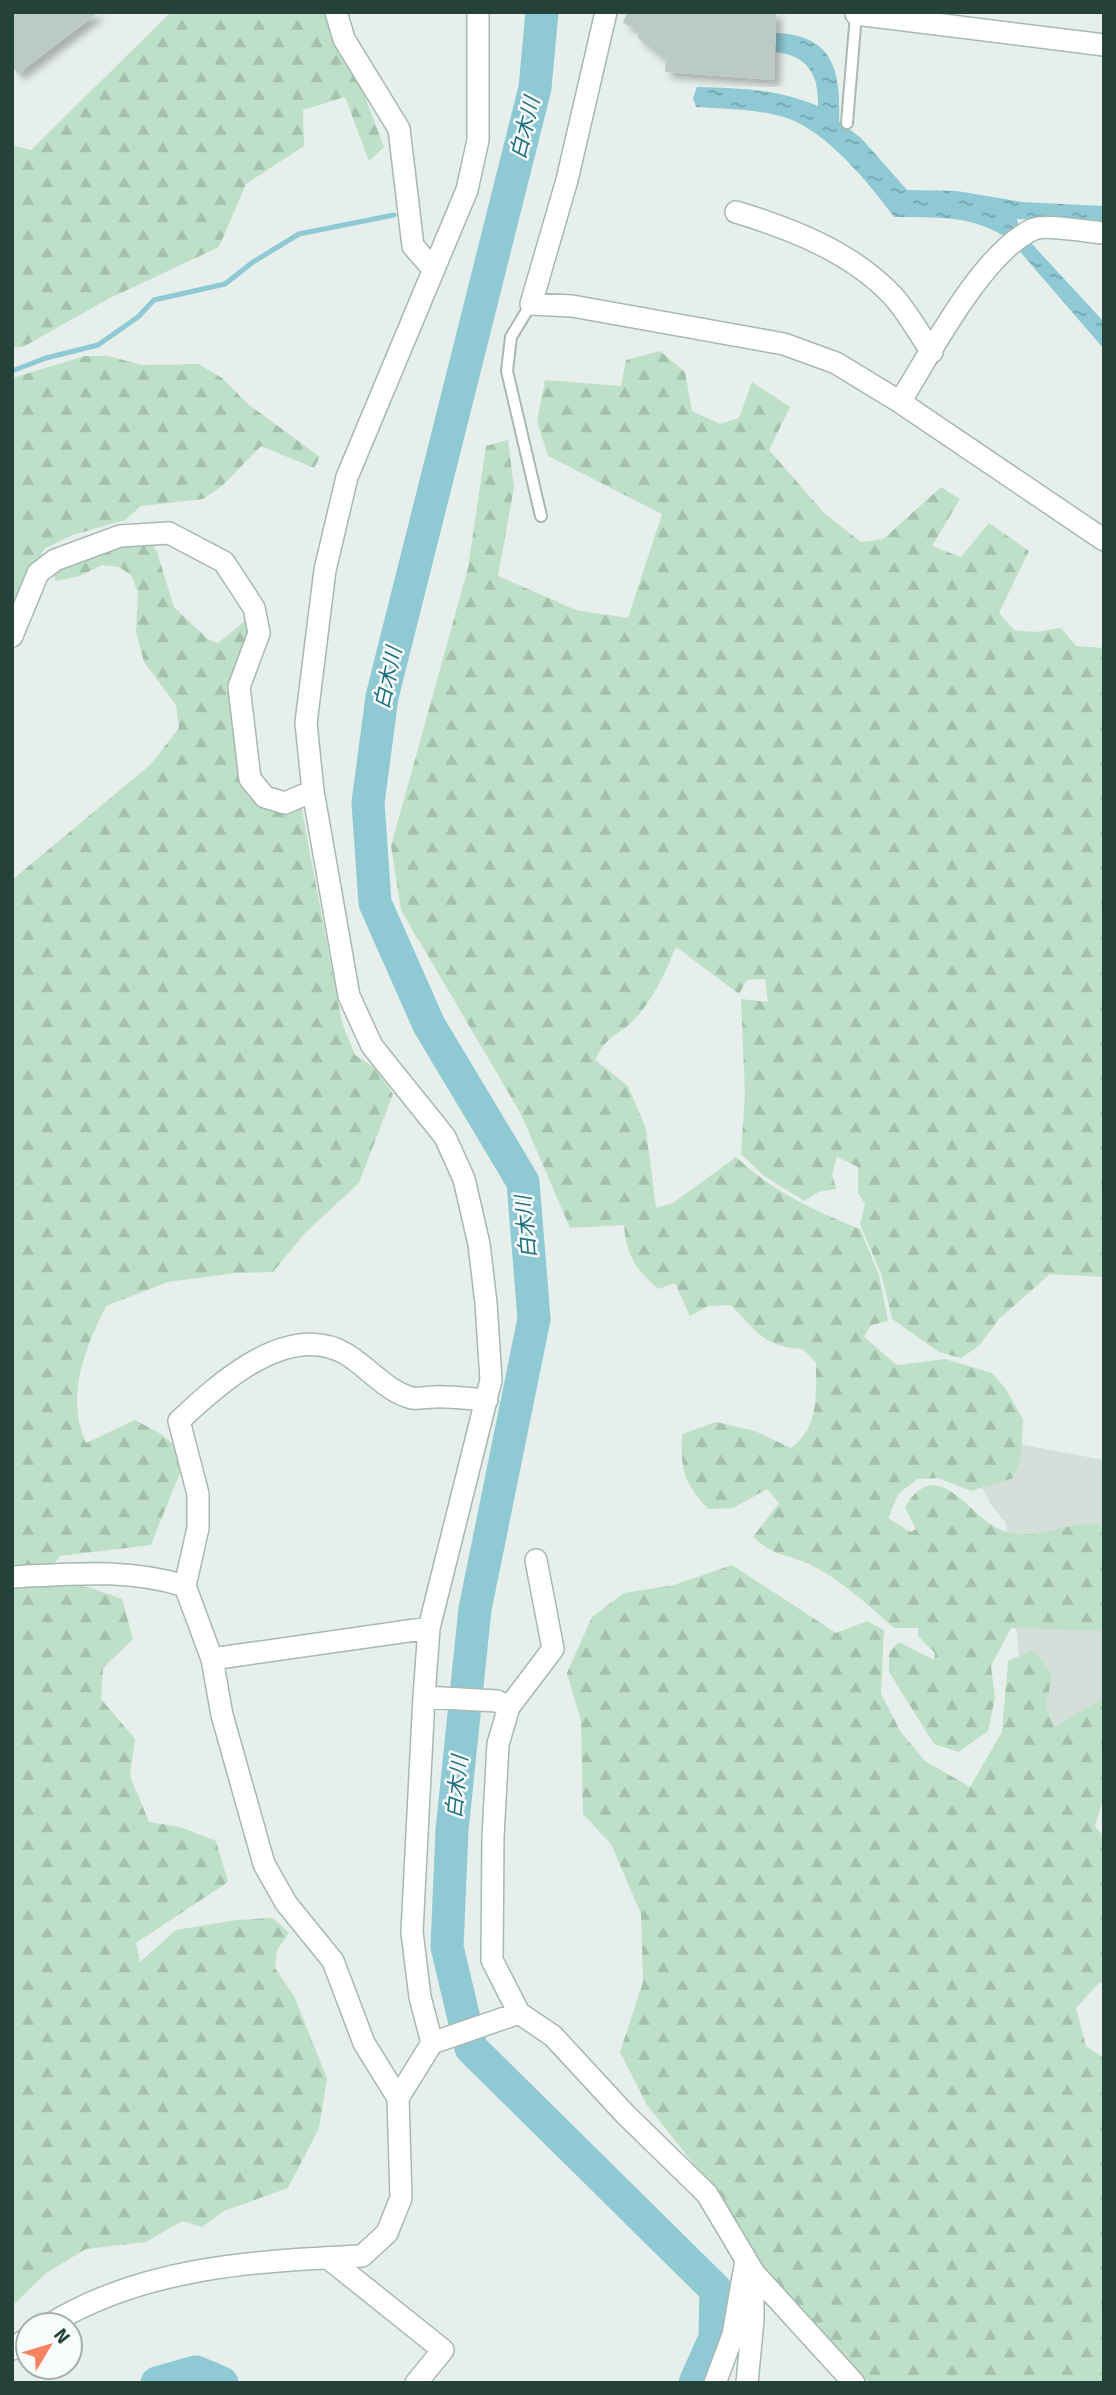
<svg xmlns="http://www.w3.org/2000/svg" width="1116" height="2395" viewBox="0 0 1116 2395" font-family="Signika,'Noto Sans JP',sans-serif">
  <style>
    .built { fill: #d4dfda }
    .forest { fill: url(#forest-firs) }
    .water { fill: url(#water-ripples) }
    .lines { fill: none; stroke-linecap: round; stroke-linejoin: round }
    .stream { stroke: #8ec9d4; stroke-width: 5 }
    .river { stroke: #8ec9d4; stroke-width: 33 }
    .building { fill: #bbcac4; filter: url(#shadow) }
    .lane-casing { stroke: #a8b8b2; stroke-width: 14 }
    .street-casing { stroke: #a8b8b2; stroke-width: 24 }
    .lane { stroke: #fff; stroke-width: 10 }
    .street { stroke: #fff; stroke-width: 21 }
    .labels { text-anchor: middle; dominant-baseline: central; stroke-width: 5; stroke-linejoin: round; paint-order: stroke }
    .water-label { font-size: 21px; font-style: italic; fill: #1c6f80; stroke: #f7fbf9 }
  </style>
  <defs>
    <pattern id="forest-firs" width="22" height="20" patternUnits="userSpaceOnUse" patternTransform="scale(1.75)"><rect width="22" height="20" fill="#bfe0c8"/><path d="M5 1l3.5 6h-7zM16 11l3.5 6h-7z" fill="#a4c1ad"/></pattern>
    <pattern id="water-ripples" width="26" height="14" patternUnits="userSpaceOnUse" patternTransform="scale(1.75)"><rect width="26" height="14" fill="#8ec9d4"/><path d="M2 4q2-2 4 0t4 0M15 11q2-2 4 0t4 0" fill="none" stroke="#74a5ad"/></pattern>
    <filter id="shadow"><feDropShadow dx="6" dy="6" stdDeviation="3.5" flood-color="#0004"/></filter>
  </defs>
  <rect width="100%" height="100%" fill="#e6efeb"/>
  <path class="built" d="M 954,1432 L 1104,1460 L 1104,1766 L 1003,1717 L 1019,1656 L 1006,1523 L 991,1505 Z"/>
  <path class="forest" d="M 171,12 L 325,12 L 332,34 L 362,89 L 384,147 L 369,161 L 345,97 L 303,110 L 304,146 L 246,184 L 219,247 L 108,299 L 23,347 L 12,347 L 12,145 L 31,150 Z
    M 660,351 L 685,372 L 692,411 L 720,424 L 739,418 L 752,382 L 790,407 L 769,450 L 825,514 L 861,542 L 883,539 L 941,487 L 960,499 L 932,546 L 961,557 L 989,523 L 1029,551 L 999,613 L 1014,630 L 1035,632 L 1061,628 L 1076,646 L 1104,648 L 1104,1277 L 1050,1274 L 999,1319 L 979,1346 L 961,1358 L 939,1352 L 892,1319 L 882,1276 L 860,1224 L 865,1204 L 858,1193 L 858,1167 L 837,1157 L 832,1174 L 836,1189 L 818,1192 L 804,1201 L 763,1175 L 741,1154 L 745,1095 L 741,999 L 768,1002 L 765,979 L 747,980 L 739,994 L 676,947 C 665,973 655,996 636,1018 C 618,1037 609,1032 595,1060 L 628,1086 L 646,1129 L 656,1208 L 673,1203 L 736,1157 C 773,1192 813,1210 860,1229 L 879,1275 L 888,1321 L 871,1325 L 864,1337 L 897,1365 L 945,1359 L 992,1373 L 1005,1388 L 1023,1419 L 1021,1458 L 1013,1478 L 971,1491 L 938,1478 L 918,1479 L 899,1493 L 888,1518 L 911,1532 L 916,1529 L 905,1507 C 937,1454 966,1513 999,1529 C 1035,1546 1069,1518 1104,1524 L 1104,1631 L 1011,1628 L 991,1666 L 995,1698 L 988,1731 L 959,1752 L 934,1744 L 889,1672 L 889,1652 L 899,1642 L 934,1660 L 935,1653 L 918,1636 L 918,1628 L 894,1628 C 868,1605 843,1581 811,1565 C 786,1553 777,1558 753,1537 L 779,1503 L 767,1489 L 733,1508 L 708,1509 C 683,1480 681,1472 682,1434 L 716,1422 L 755,1431 L 791,1448 C 819,1427 816,1396 816,1363 L 803,1349 C 764,1347 756,1331 731,1305 L 708,1306 L 690,1316 L 675,1283 L 658,1289 C 636,1269 626,1256 624,1225 L 570,1228 L 521,1114 L 401,910 L 391,846 L 468,568 L 486,446 L 508,440 L 514,487 L 498,576 L 576,610 L 628,618 L 662,514 L 548,456 L 537,421 L 545,380 L 621,386 L 626,360 Z
    M 85,356 L 108,356 L 142,365 L 198,364 L 222,378 L 248,404 L 320,457 L 314,468 L 261,446 L 222,486 L 203,499 L 141,506 L 125,520 L 73,535 L 44,549 L 12,617 L 12,378 Z
    M 143,527 L 157,552 L 174,607 L 208,639 L 218,643 L 249,618 L 254,637 L 236,673 L 247,784 L 301,805 L 342,1023 L 355,1055 L 375,1068 L 393,1094 L 359,1183 L 305,1233 L 273,1272 L 236,1273 L 168,1282 L 106,1306 C 85,1349 65,1396 86,1443 L 135,1420 L 159,1433 L 185,1453 L 183,1465 L 151,1545 L 60,1556 L 49,1570 L 12,1572 L 12,880 L 151,764 L 179,728 L 176,705 L 144,662 L 136,632 L 138,592 L 131,575 L 119,567 L 102,565 L 80,576 L 55,581 L 54,564 Z
    M 732,1565 L 836,1633 L 867,1621 L 884,1630 L 881,1693 L 900,1731 L 925,1761 L 970,1787 L 1002,1732 L 1008,1661 L 1033,1650 L 1052,1674 L 1046,1706 L 1054,1727 L 1104,1698 L 1104,1797 L 1095,1826 L 1104,1837 L 1104,1984 L 1100,1982 L 1076,2008 L 1086,2046 L 1104,2058 L 1104,2383 L 869,2383 L 761,2267 L 707,2181 L 647,2105 L 620,2052 L 643,1982 L 641,1914 L 611,1844 L 583,1814 L 581,1721 L 567,1673 L 592,1617 L 624,1593 L 674,1585 Z
    M 12,1581 L 88,1587 L 122,1599 L 133,1639 L 103,1668 L 101,1699 L 135,1739 L 130,1776 L 149,1822 L 180,1827 L 216,1841 L 228,1882 L 136,1943 L 140,1962 L 176,1930 L 237,1920 L 273,1918 L 289,1933 L 277,1950 L 275,1968 L 294,1996 L 327,2078 L 319,2128 L 288,2188 L 224,2211 L 202,2227 L 182,2221 L 146,2242 L 86,2249 L 46,2273 L 12,2306 Z"/>
  <path class="water" d="M 776,33 C 834,35 841,72 839,121 L 861,138 L 907,190 L 957,191 L 1022,202 L 1104,206 L 1104,222 L 1017,219 L 1020,231 L 1104,322 L 1104,349 L 1009,239 C 970,214 938,218 894,217 C 870,184 826,131 787,118 C 758,109 726,109 696,107 L 693,98 L 697,87 C 740,88 778,89 818,106 C 819,75 808,56 776,52 Z"/>
  <g class="lines">
    <path class="stream" d="M 12,371 L 46,358 L 98,345 L 138,317 L 154,300 L 225,284 L 253,262 L 299,234 L 394,215"/>
    <path class="river" d="M 542,12 L 535,88 L 382,697 L 368,803 L 375,903 L 429,1025 L 523,1182 L 534,1319 L 475,1609 L 452,1830 L 447,1947 L 471,2048 L 716,2290 L 715,2338 L 695,2383
      M 157,2383 L 196,2372 L 222,2383"/>
  </g>
  <path class="building" d="M 12,12 L 99,12 L 18,74 L 12,66 Z
    M 627,12 L 776,12 L 774,80 L 665,72 L 666,60 L 638,38 L 637,29 L 623,23 Z"/>
  <g class="lines">
    <g class="lane-casing">
      <path id="lane" d="M 847,123 L 856,14 L 853,13
        M 531,304 L 511,337 L 507,371 L 541,516"/>
    </g>
    <g class="street-casing">
      <path id="street" d="M 336,12 L 344,39 L 399,129 L 413,246 L 434,270
        M 606,12 L 567,180 L 531,304 L 572,306 L 784,344 L 836,363 L 900,402 L 1104,540
        M 856,14 L 1104,45
        M 736,212 C 792,229 851,252 892,295 C 907,311 919,334 932,352
        M 900,402 C 930,354 983,251 1034,229 C 1046,224 1089,232 1104,233
        M 12,636 L 38,573 L 55,560 L 120,536 L 169,533 L 224,562 L 254,608 L 259,633 L 239,687 L 250,779 L 265,797 L 285,803 L 313,791
        M 536,1560 L 553,1649 L 509,1707 L 498,1744 L 493,1837 L 492,1960 L 519,2013 L 553,2036 L 625,2114 L 707,2194 L 754,2273 L 854,2383
        M 12,1577 C 72,1574 128,1568 185,1586
        M 212,1659 L 429,1628
        M 424,1697 L 497,1701 L 509,1707
        M 432,2043 L 420,1997 L 412,1932 L 424,1697 L 429,1628 L 491,1380 L 486,1303 L 479,1244 L 464,1179 L 445,1137 L 372,1046 L 349,996 L 313,791 L 306,723 L 325,570 L 347,477 L 467,190 L 478,140 L 478,12
        M 398,2098 L 432,2043 L 519,2013
        M 328,2258 L 443,2350 L 416,2383
        M 49,2325 C 142,2267 255,2261 362,2256 L 387,2233 L 401,2198 L 398,2098 L 364,2043 L 333,1961 L 286,1903 L 264,1864 L 222,1715 L 212,1659 L 185,1586 L 198,1528 L 198,1494 L 179,1421 C 218,1384 288,1320 346,1354 C 368,1367 387,1392 412,1398 C 419,1399 427,1397 433,1397 C 451,1396 469,1399 487,1400
        M 12,2349 L 28,2338
        M 715,2383 L 733,2335 L 746,2260
        M 747,2383 L 753,2320 L 753,2275"/>
    </g>
    <use href="#lane" class="lane"/>
    <use href="#street" class="street"/>
  </g>
  <g class="labels">
    <g class="water-label">
      <text transform="translate(525 128) rotate(-76)">白木川</text>
      <text transform="translate(388 678) rotate(-78)">白木川</text>
      <text transform="translate(526 1227) rotate(-95)">白木川</text>
      <text transform="translate(457 1787) rotate(-84)">白木川</text>
    </g>
  </g>
  <rect width="1116" height="2395" fill="none" stroke="#24423a" stroke-width="28"/>
  <g transform="translate(49 2346) rotate(52)"><circle r="33" fill="#f7fbf9" stroke="#a3b1ad" stroke-width="2"/>
  <path d="M0-5L12 26L0 18L-12 26Z" fill="#f4845f"/>
  <text y="-10" font-size="19" font-weight="bold" text-anchor="middle" fill="#24423a">N</text>
  </g>
</svg>
